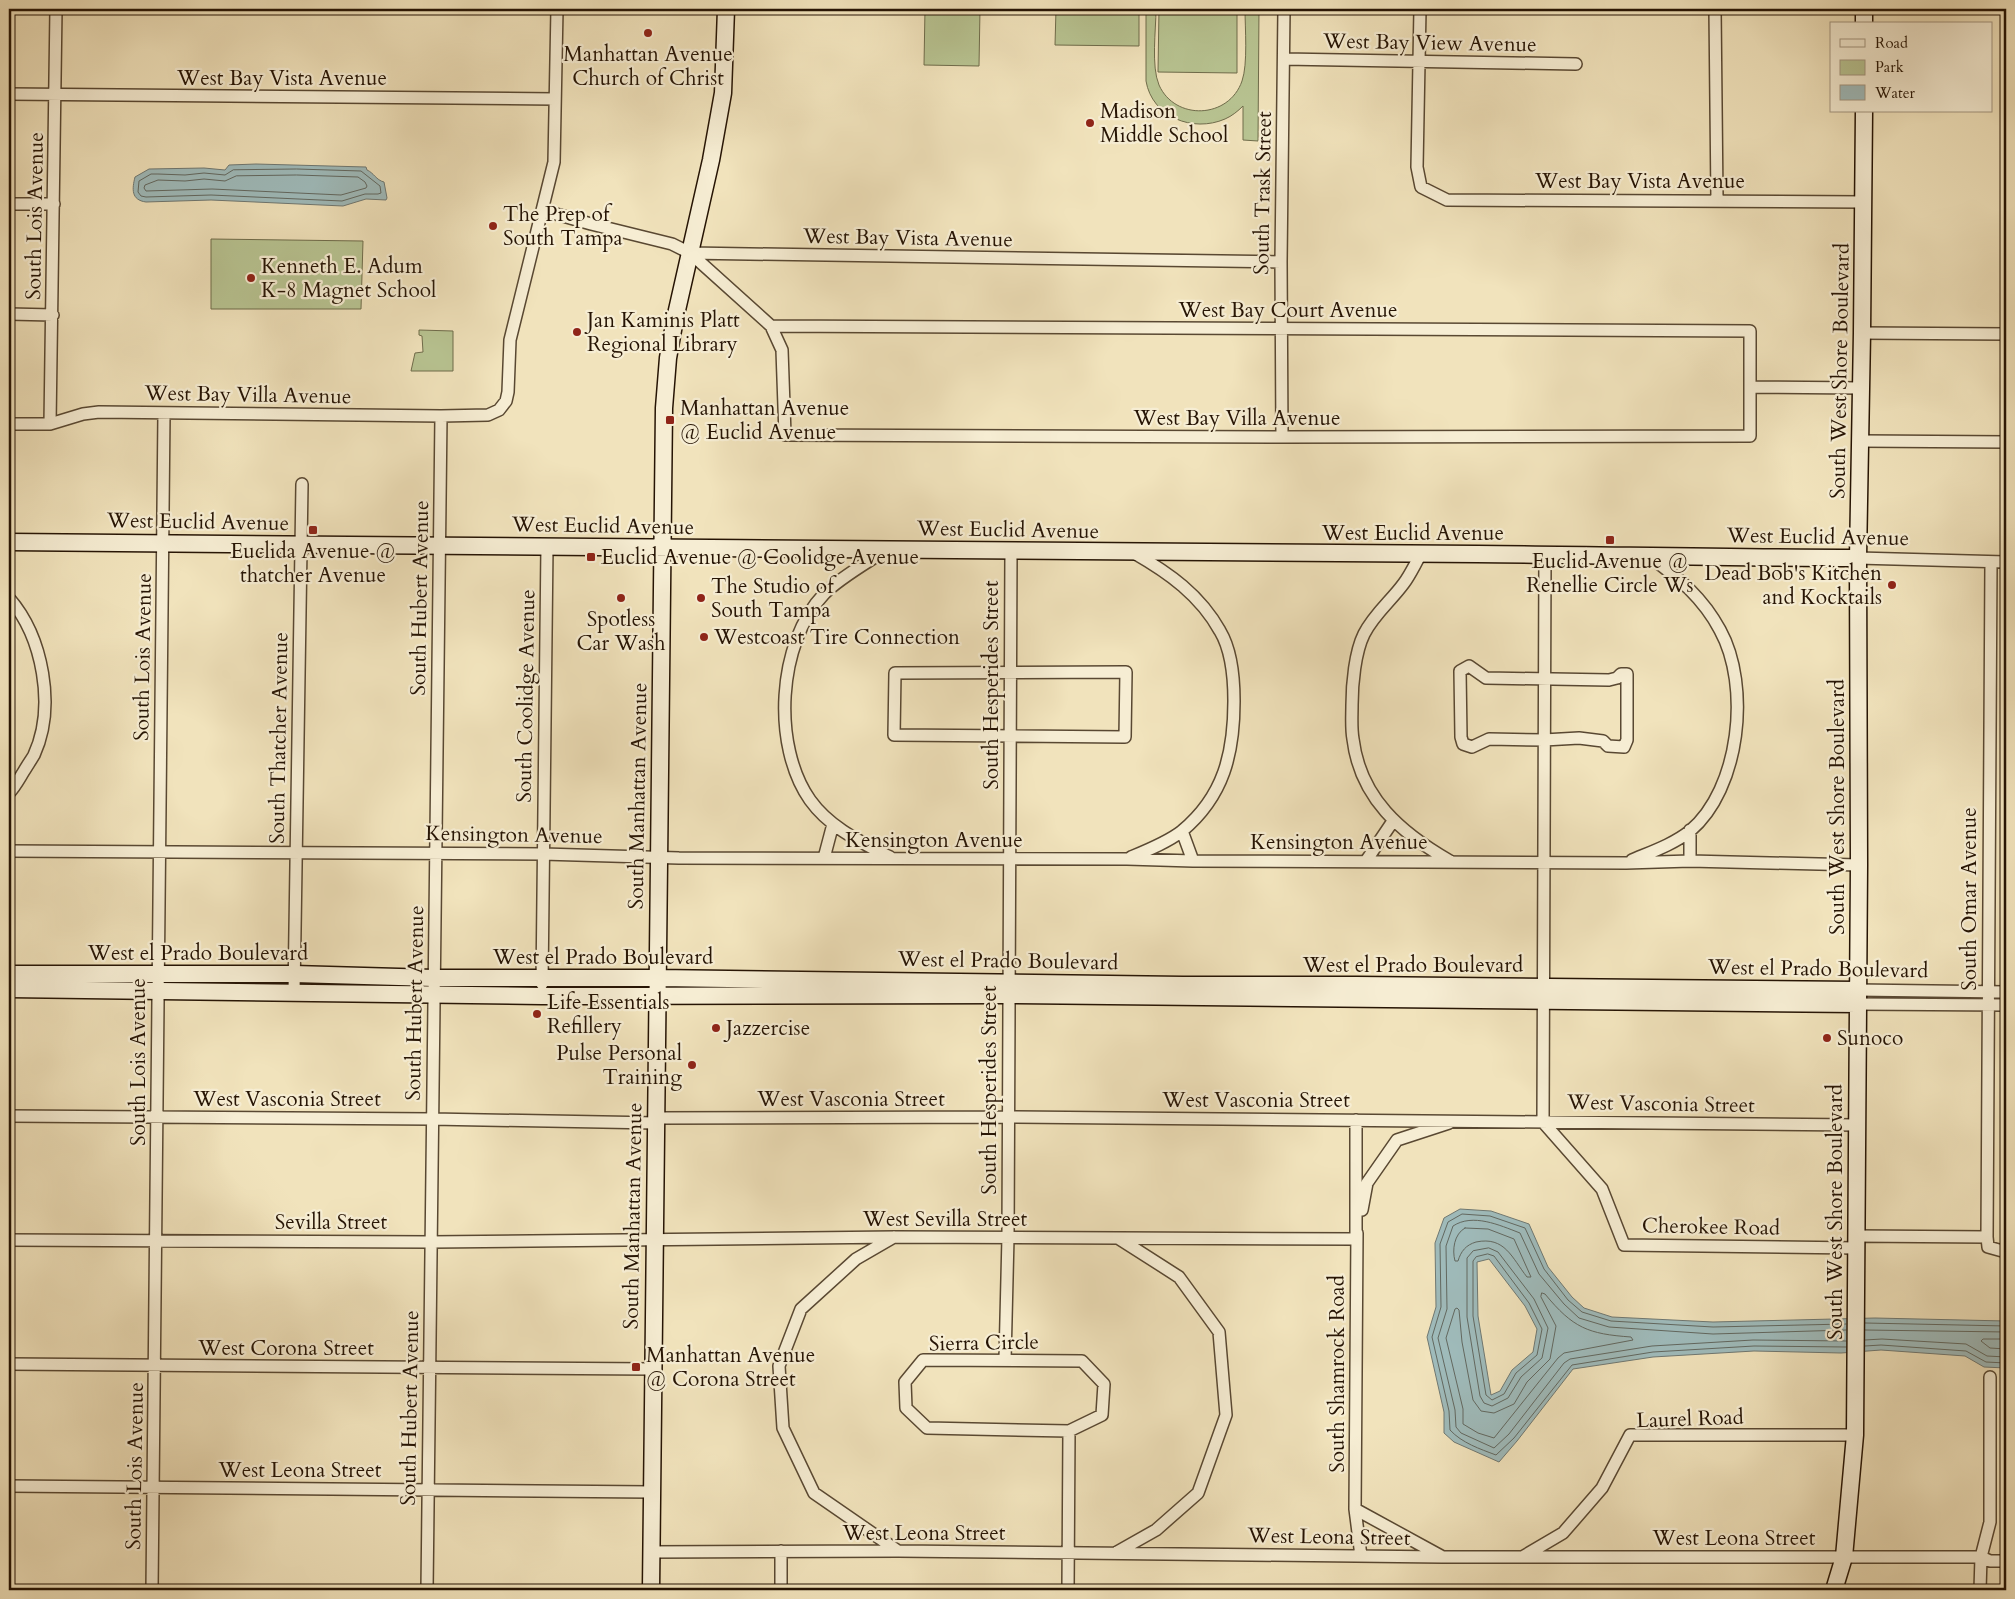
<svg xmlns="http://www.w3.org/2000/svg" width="2015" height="1599" viewBox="0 0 2015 1599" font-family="Cardo,serif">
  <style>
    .green { fill: #b8c492; stroke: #6f6c4b }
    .water { fill: #9fbbbb; stroke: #6f7872; fill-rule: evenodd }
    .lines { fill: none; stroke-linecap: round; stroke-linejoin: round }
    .shore { stroke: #626860; stroke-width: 1 }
    .street-casing { stroke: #594832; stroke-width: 14 }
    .secondary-casing { stroke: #261404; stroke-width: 19 }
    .street { stroke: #f6edd3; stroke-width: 11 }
    .secondary { stroke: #f6edd3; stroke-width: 16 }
    .poi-dot { fill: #8f2418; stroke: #f6edd3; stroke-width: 2 }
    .labels { text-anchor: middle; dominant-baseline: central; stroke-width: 4.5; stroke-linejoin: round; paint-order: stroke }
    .street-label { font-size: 21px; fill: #261404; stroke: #f6edd3 }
    .poi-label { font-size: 21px; fill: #261404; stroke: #f6edd3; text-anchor: start }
  </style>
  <rect width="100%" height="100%" fill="#f1e3bc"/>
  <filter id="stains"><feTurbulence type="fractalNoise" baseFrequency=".004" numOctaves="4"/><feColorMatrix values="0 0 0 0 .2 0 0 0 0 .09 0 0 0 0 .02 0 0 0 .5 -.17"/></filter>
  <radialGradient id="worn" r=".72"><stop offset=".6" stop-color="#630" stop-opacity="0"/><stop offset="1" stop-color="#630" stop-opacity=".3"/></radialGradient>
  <path class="green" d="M 925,9 L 980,9 L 979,66 L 924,65 Z
    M 1056,9 L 1139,9 L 1139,46 L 1055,45 Z
    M 1146,9 L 1156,9 C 1156,30 1151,66 1159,85 C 1175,121 1229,119 1242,81 C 1248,64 1245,28 1245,9 L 1259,9 L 1258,141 L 1243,140 L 1243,106 C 1238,111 1232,116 1225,119 C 1193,133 1152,117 1146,81 Z
    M 1159,9 L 1237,9 L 1237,73 L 1158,72 Z
    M 211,239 L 363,241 L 361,309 L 211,309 Z
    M 419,330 L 453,331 L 453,371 L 411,371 L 415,353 L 423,352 L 422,336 L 419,335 Z"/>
  <path class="water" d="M 256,164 L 366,167 L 367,170 C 374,173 376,180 384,182 L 387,198 L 386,200 L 366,199 L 343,206 L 211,200 L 146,202 C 131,200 132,189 135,177 L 149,169 L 204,168 L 225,170 L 229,165 Z
    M 1460,1209 L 1491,1211 L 1529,1224 L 1548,1267 L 1572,1297 L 1584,1308 L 1612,1317 L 1713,1322 L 1875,1318 L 2006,1321 L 2006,1368 L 1984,1367 L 1965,1356 L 1881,1350 L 1841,1353 L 1754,1351 L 1653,1357 L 1573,1369 L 1517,1441 L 1499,1462 L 1454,1442 L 1444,1433 L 1444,1412 L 1427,1337 L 1436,1307 L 1435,1243 L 1444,1218 ZM 1489,1259 L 1525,1306 L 1537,1329 L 1533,1352 L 1512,1370 L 1500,1391 L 1491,1395 L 1478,1316 L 1477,1262 Z"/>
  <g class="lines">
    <path class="shore" d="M 297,169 L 361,171 L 380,186 L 381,193 L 378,194 L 365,194 L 342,201 L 211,195 L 146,197 L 141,196 L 138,192 L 139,181 L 151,174 L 158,174 L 185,175 L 204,173 L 225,175 L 233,170 Z
      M 297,175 L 358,177 L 365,182 L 367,186 L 366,188 L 341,195 L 212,189 L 146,191 L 144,188 L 145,185 L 158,180 L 185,181 L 204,179 L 225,181 L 236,176 Z
      M 1465,1228 L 1488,1229 L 1514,1239 L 1531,1277 L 1527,1277 C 1512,1258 1505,1236 1476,1242 C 1466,1245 1461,1251 1458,1261 L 1455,1261 C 1452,1250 1454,1234 1465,1228 Z
      M 1489,1248 L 1498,1252 L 1534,1299 L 1548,1328 L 1542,1358 L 1521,1377 L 1508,1398 L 1492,1406 L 1484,1403 L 1480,1396 L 1467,1317 L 1467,1258 L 1473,1251 Z
      M 1488,1254 L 1494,1256 L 1529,1303 L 1542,1329 L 1537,1355 L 1516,1373 L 1504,1394 L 1492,1400 L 1486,1395 L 1473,1316 L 1473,1261 L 1476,1257 Z
      M 1542,1293 L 1545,1294 C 1573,1328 1588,1334 1631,1337 L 1633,1340 L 1564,1353 L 1558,1358 L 1494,1438 L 1478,1433 L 1463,1424 L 1463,1409 L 1446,1338 L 1455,1309 L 1457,1308 L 1459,1310 L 1462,1342 L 1473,1400 L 1481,1411 L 1494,1413 L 1514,1404 L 1527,1382 L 1550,1359 L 1556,1326 L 1541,1297 Z
      M 1865,1323 L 2006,1326
      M 1865,1330 L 2006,1332
      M 2006,1339 L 1983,1339 L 1981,1341 L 1990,1348 L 2006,1349
      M 1865,1340 L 1882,1339 L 1966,1344 L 1987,1356 L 2006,1357
      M 1846,1341 L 1753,1340 L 1652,1346 L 1570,1359 L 1564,1363 L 1509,1434 L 1494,1448 L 1461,1433 L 1456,1427 L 1455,1410 L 1438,1338 L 1447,1309 L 1446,1246 L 1453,1226 C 1473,1213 1499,1225 1520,1233 L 1539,1274 L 1564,1304 L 1579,1318 L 1609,1327 L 1713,1334 L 1846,1330
      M 1865,1346 L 1881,1345 L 1966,1351 L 1986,1362 L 2006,1363
      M 1846,1347 L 1754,1346 L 1653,1352 L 1572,1365 L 1514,1438 L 1496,1455 C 1480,1449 1462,1443 1450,1430 L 1449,1411 L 1432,1337 L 1441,1307 L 1440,1244 L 1448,1222 L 1462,1214 L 1490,1216 L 1525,1228 L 1544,1269 L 1568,1300 L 1582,1312 L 1611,1321 L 1713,1327 L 1846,1324"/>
    <g class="street-casing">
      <path id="street" d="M 1420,9 L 1417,167 L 1421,187 L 1447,200 L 1863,202
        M 1715,9 L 1717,200
        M 1284,59 L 1576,64
        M 9,94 L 555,99
        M 9,204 L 54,204
        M 542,210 L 591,224 L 672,244 L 690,253 L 1281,262
        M 690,253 L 771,326 L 1750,331 L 1750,436 L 1282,437 L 785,435 L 782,350 L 771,326
        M 9,314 L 53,315
        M 1862,333 L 2006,334
        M 1751,387 L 1861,388
        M 9,424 L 50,424 L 83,414 L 99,412 L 441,416 L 488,415 L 499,410 L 506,401 L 508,392 L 510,340 L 554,162 L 557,9
        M 50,424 L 56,9
        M 1282,437 L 1281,262 L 1284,9
        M 1861,441 L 2006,442
        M 886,550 C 868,562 838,579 824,594 C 777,643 772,746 810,800 C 830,828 861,842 890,857
        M 1421,554 C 1415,564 1410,575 1404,583 C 1391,601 1374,614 1364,634 C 1355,652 1352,684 1352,705 C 1352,716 1351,728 1353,739 C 1360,798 1401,833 1450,861
        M 1545,555 L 1543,1122 L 1602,1189 L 1624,1245 L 1856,1248
        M 1858,558 L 2006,562
        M 1991,562 L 1987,1237 L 1988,1247 L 2006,1252
        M 9,598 C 43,637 56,707 34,755 C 31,760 27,766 24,771 C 19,779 15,787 9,793
        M 1469,666 L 1486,678 L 1609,680 L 1617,678 L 1621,674 L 1627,674 L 1627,740 L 1624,747 L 1608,746 L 1603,741 L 1579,738 L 1544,740 L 1489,739 L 1472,747 L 1463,744 L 1461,737 L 1460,671 Z
        M 1126,672 L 1125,737 L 894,735 L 895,673 Z
        M 1182,831 L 1193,861
        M 9,851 L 543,854 L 679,858 L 1127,859 L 1193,861 L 1626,863 L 1690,861 L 1859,865
        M 1131,857 C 1148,850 1168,842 1182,831 C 1224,796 1234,753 1234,701 C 1234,679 1232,651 1220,631 C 1200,595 1169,573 1134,553
        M 824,858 L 833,824
        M 1632,860 C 1651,852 1674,844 1690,831 C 1740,789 1751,686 1720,630 C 1703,598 1679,578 1650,557
        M 1366,861 L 1393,821
        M 1690,861 L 1690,830
        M 542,984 L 547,546
        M 1857,990 L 2006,992
        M 294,993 L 302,484
        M 1857,1004 L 2006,1005
        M 9,1116 L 432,1119 L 656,1123
        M 656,1118 L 1008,1117 L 1857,1125
        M 1362,1210 L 1367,1183 L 1397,1140 L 1449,1123
        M 1357,1233 L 1355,1509 L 1441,1556
        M 1856,1236 L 1987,1237
        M 894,1237 L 856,1259 L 801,1309 L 779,1366 L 783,1428 L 814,1493 L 898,1551
        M 9,1240 L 431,1242 L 895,1237 L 1356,1239 L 1356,1120
        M 923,1360 L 1082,1361 L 1104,1384 L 1102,1415 L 1069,1431 L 927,1428 L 906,1408 L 905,1382 Z
        M 1005,1360 L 1008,1237 L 1011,551
        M 9,1364 L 652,1369
        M 9,1486 L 651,1492
        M 1355,1509 L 1361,1556
        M 651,1552 L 898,1551 L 1442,1557 L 1981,1557 L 1990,1561 L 2006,1561
        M 1117,1552 L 1156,1530 L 1198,1493 L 1226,1415 L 1219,1332 L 1179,1277 L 1118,1238
        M 1524,1556 L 1563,1533 L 1602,1488 L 1630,1435 L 1855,1435
        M 152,1590 L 164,413
        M 427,1590 L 441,416
        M 781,1590 L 781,1551
        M 1068,1590 L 1069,1431
        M 1980,1590 L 1981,1557 L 1990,1522 L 1990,1377"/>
    </g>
    <g class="secondary-casing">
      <path id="secondary" d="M 1864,24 L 1864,9
        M 9,542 C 498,546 988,551 1477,554 C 1604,555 1731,558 1858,558
        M 9,974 L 294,974 L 434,978 L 658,978 L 1183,985 L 1357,985 L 1857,990
        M 9,989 L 542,996 L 1008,995 L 1857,1004
        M 651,1590 L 664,408 L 668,358 L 675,319 L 711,160 L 723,93 L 726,9
        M 1834,1590 L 1844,1557 L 1855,1435 L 1859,865 L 1858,558 L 1862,333 L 1864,111"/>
    </g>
    <use href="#street" class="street"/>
    <use href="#secondary" class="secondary"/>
  </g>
  <g class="poi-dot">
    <circle cx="648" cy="33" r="5"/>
    <circle cx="1090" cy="123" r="5"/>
    <circle cx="493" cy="226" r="5"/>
    <circle cx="251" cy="278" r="5"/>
    <circle cx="577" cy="332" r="5"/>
    <rect x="665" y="415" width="10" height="10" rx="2.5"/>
    <rect x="308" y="525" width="10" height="10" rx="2.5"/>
    <rect x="1605" y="535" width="10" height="10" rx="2.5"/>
    <rect x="586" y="552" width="10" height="10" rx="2.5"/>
    <circle cx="1892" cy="585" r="5"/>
    <circle cx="621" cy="598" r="5"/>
    <circle cx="701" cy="598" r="5"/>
    <circle cx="704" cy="637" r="5"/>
    <circle cx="537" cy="1014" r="5"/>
    <circle cx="716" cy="1028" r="5"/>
    <circle cx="1827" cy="1038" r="5"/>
    <circle cx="692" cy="1065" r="5"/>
    <rect x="631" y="1362" width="10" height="10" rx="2.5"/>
  </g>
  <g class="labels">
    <g class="street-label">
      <text transform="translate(1430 43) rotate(1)">West Bay View Avenue</text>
      <text x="282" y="78">West Bay Vista Avenue</text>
      <text x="1640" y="181">West Bay Vista Avenue</text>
      <text transform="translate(1263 193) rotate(-89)">South Trask Street</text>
      <text transform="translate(35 216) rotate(-89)">South Lois Avenue</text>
      <text transform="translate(908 238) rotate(1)">West Bay Vista Avenue</text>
      <text x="1288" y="310">West Bay Court Avenue</text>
      <text transform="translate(1840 371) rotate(-89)">South West Shore Boulevard</text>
      <text transform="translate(248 395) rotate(1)">West Bay Villa Avenue</text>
      <text x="1237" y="418">West Bay Villa Avenue</text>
      <text transform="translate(198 522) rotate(1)">West Euclid Avenue</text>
      <text transform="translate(603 526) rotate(1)">West Euclid Avenue</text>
      <text transform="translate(1008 530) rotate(1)">West Euclid Avenue</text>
      <text x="1413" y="533">West Euclid Avenue</text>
      <text transform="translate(1818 537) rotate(1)">West Euclid Avenue</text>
      <text transform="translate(420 598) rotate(-89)">South Hubert Avenue</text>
      <text transform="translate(143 657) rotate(-89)">South Lois Avenue</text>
      <text transform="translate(991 685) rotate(-90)">South Hesperides Street</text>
      <text transform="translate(526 696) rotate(-89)">South Coolidge Avenue</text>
      <text transform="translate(279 738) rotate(-89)">South Thatcher Avenue</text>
      <text transform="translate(638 796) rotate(-89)">South Manhattan Avenue</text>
      <text transform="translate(1837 807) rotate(-90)">South West Shore Boulevard</text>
      <text transform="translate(514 835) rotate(1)">Kensington Avenue</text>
      <text x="934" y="840">Kensington Avenue</text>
      <text x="1339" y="842">Kensington Avenue</text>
      <text transform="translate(1969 899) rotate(-90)">South Omar Avenue</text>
      <text x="198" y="953">West el Prado Boulevard</text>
      <text x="603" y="957">West el Prado Boulevard</text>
      <text transform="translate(1008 961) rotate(1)">West el Prado Boulevard</text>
      <text x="1413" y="965">West el Prado Boulevard</text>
      <text transform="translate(1818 969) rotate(1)">West el Prado Boulevard</text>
      <text transform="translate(415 1003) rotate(-89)">South Hubert Avenue</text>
      <text transform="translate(138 1062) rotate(-90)">South Lois Avenue</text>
      <text transform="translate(989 1090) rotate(-90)">South Hesperides Street</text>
      <text x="287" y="1099">West Vasconia Street</text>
      <text x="851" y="1099">West Vasconia Street</text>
      <text x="1256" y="1100">West Vasconia Street</text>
      <text transform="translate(1661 1104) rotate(1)">West Vasconia Street</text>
      <text transform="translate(1835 1212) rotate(-90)">South West Shore Boulevard</text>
      <text transform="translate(633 1216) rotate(-89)">South Manhattan Avenue</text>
      <text x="945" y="1219">West Sevilla Street</text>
      <text x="331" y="1222">Sevilla Street</text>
      <text transform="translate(1711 1227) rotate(1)">Cherokee Road</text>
      <text transform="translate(984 1343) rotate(-1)">Sierra Circle</text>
      <text x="286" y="1348">West Corona Street</text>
      <text transform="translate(1337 1374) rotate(-90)">South Shamrock Road</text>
      <text transform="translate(410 1408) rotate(-89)">South Hubert Avenue</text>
      <text transform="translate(1690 1419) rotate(-2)">Laurel Road</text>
      <text transform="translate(135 1466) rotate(-89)">South Lois Avenue</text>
      <text x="300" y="1470">West Leona Street</text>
      <text x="924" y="1533">West Leona Street</text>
      <text transform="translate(1329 1537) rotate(1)">West Leona Street</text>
      <text x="1734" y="1538">West Leona Street</text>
    </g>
    <g class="poi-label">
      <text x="648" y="54" text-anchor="middle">Manhattan Avenue<tspan x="648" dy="24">Church of Christ</tspan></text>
      <text x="1100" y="111">Madison<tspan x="1100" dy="24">Middle School</tspan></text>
      <text x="503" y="214">The Prep of<tspan x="503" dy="24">South Tampa</tspan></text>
      <text x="261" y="266">Kenneth E. Adum<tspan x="261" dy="24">K-8 Magnet School</tspan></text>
      <text x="587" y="320">Jan Kaminis Platt<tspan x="587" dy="24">Regional Library</tspan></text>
      <text x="680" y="408">Manhattan Avenue<tspan x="680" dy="24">@ Euclid Avenue</tspan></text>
      <text x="313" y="551" text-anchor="middle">Euclida Avenue @<tspan x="313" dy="24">thatcher Avenue</tspan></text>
      <text x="601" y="557">Euclid Avenue @ Coolidge Avenue</text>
      <text x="1610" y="561" text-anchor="middle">Euclid Avenue @<tspan x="1610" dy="24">Renellie Circle Ws</tspan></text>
      <text x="1882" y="573" text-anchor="end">Dead Bob's Kitchen<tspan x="1882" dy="24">and Kocktails</tspan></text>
      <text x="711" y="586">The Studio of<tspan x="711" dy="24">South Tampa</tspan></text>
      <text x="621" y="619" text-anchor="middle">Spotless<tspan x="621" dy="24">Car Wash</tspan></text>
      <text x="714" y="637">Westcoast Tire Connection</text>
      <text x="547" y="1002">Life Essentials<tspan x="547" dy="24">Refillery</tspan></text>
      <text x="726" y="1028">Jazzercise</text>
      <text x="1837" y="1038">Sunoco</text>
      <text x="682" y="1053" text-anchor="end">Pulse Personal<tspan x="682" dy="24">Training</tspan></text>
      <text x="646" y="1355">Manhattan Avenue<tspan x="646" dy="24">@ Corona Street</tspan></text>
    </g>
  </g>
  <rect width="2015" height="1599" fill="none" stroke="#f1e3bc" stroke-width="30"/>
  <rect x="10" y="10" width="1995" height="1579" fill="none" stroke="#261404" stroke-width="2.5"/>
  <rect x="15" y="15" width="1985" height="1569" fill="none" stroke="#261404"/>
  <rect x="1830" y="22" width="162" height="90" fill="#f6edd3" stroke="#a39680"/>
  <rect x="1840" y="39" width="25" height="8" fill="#f6edd3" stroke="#a39680"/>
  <text x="1875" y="48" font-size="15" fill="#261404">Road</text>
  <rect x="1840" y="60" width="25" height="15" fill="#b8c492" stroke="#a39680"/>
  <text x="1875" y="72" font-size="15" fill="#261404">Park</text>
  <rect x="1840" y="85" width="25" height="15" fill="#9fbbbb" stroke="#a39680"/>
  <text x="1875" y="98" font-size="15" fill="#261404">Water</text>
  <rect width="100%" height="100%" filter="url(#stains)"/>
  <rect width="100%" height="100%" fill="url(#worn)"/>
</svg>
